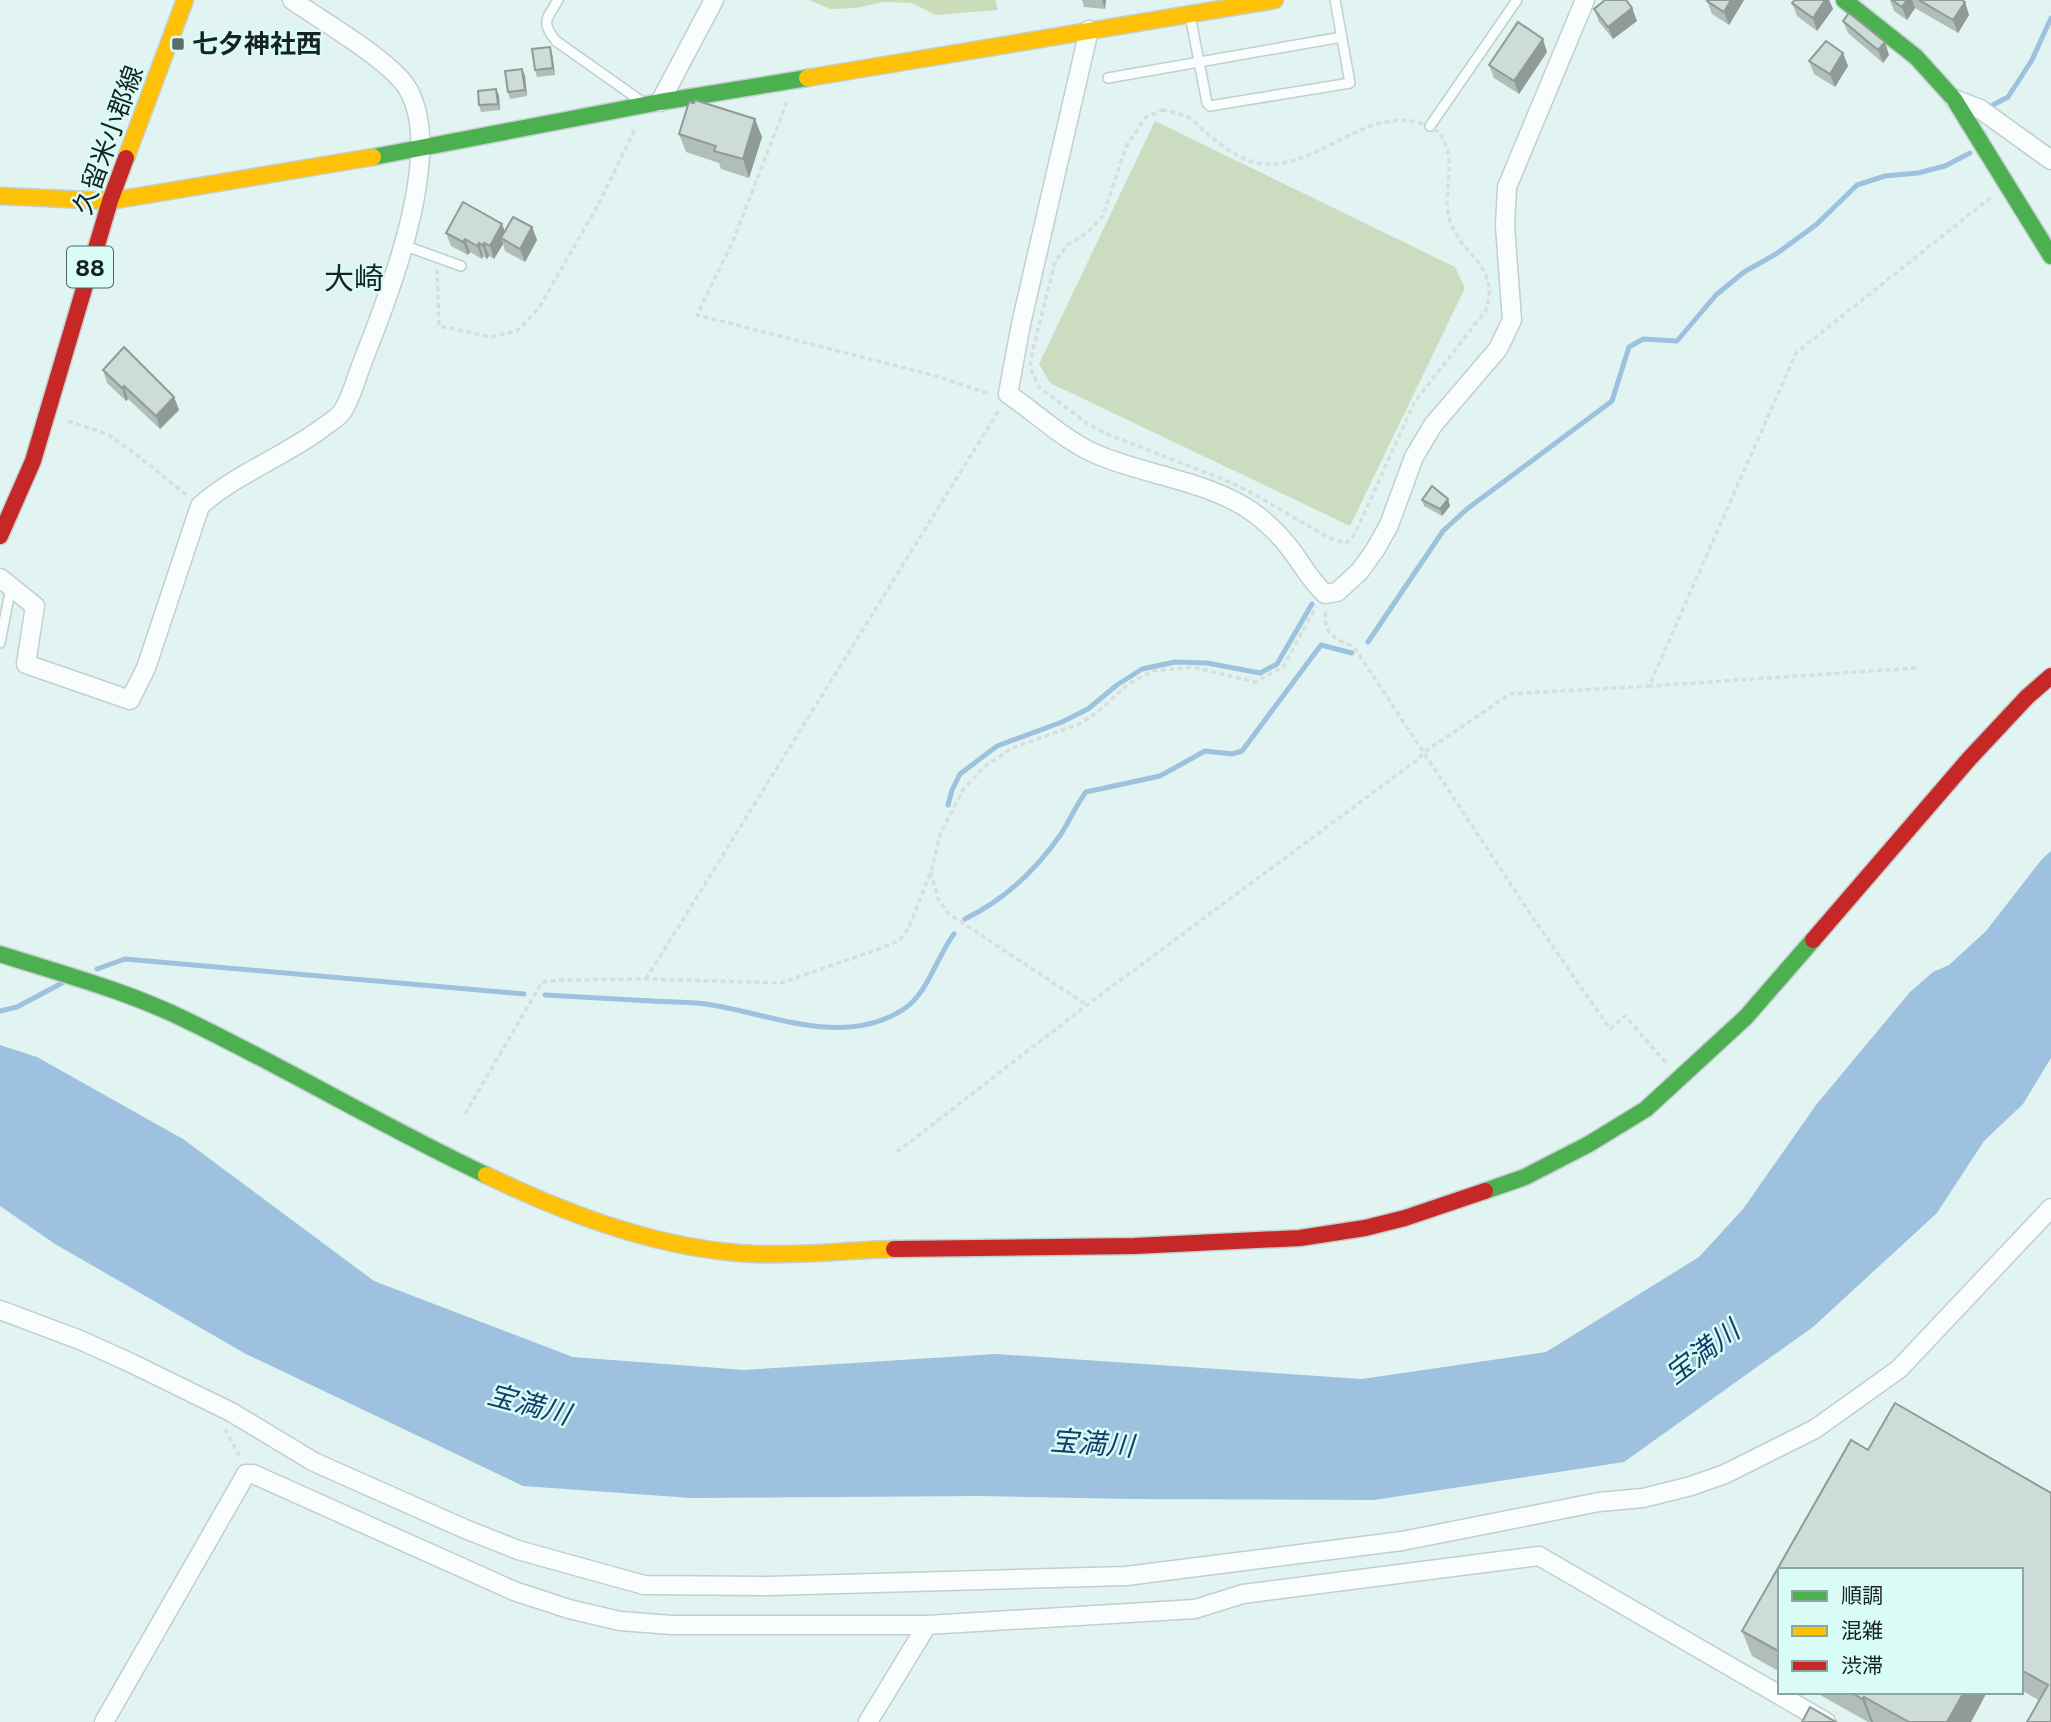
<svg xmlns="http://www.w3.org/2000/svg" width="2051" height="1722" viewBox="0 0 2051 1722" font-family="Figtree,'Noto Sans JP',sans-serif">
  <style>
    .green { fill: #ccdcc1 }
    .forest { fill: #cbdcbb }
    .water { fill: #9ec1e0 }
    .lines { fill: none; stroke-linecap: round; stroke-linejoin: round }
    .stream { stroke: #9ec1e0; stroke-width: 5 }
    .lane-casing { stroke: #c1cfcd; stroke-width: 12 }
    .street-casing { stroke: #c1cfcd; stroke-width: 21 }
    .fast-casing { stroke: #c1cfcd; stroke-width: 19 }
    .slow-casing { stroke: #c1cfcd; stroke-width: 19 }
    .jam-casing { stroke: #c1cfcd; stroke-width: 19 }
    .path { stroke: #d8dedd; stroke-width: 3.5; stroke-dasharray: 5 3.5; stroke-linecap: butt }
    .lane { stroke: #fafdfd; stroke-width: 9 }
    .street { stroke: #fafdfd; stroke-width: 18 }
    .fast { stroke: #4caf50; stroke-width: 16 }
    .slow { stroke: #ffc107; stroke-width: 16 }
    .jam { stroke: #c62828; stroke-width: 16 }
    .wall { fill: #b1bdb9 }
    .shaded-wall { fill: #909a96 }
    .building { fill: #cedcd7; stroke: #909a96; stroke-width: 2 }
    .poi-dot { fill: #5d6c6a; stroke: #d9fcf7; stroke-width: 2.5 }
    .labels { text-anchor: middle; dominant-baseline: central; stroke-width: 5; stroke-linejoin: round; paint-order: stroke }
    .shield { fill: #d9fcf7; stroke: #506461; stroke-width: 2 }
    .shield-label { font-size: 24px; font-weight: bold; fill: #162321 }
    .poi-label { font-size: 26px; font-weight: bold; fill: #162321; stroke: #d9fcf7; text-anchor: start }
    .street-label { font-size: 26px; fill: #162321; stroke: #d9fcf7 }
    .water-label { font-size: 28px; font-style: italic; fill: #123f6a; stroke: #d9fcf7 }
    .quarter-label { font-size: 30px; fill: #162321; stroke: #d9fcf7 }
  </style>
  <rect width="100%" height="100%" fill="#e1f4f1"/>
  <path class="green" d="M 1155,121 L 1455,267 L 1465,288 L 1350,526 L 1050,383 L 1039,364 Z"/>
  <path class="forest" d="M 809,0 L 995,0 L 998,10 L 936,15 L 912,3 L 884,2 L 856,8 L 830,9 Z"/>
  <path class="water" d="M 2051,851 L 2051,1058 L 2023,1104 L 1984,1141 L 1937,1213 L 1813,1327 L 1624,1462 L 1374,1500 L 1132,1499 L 980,1496 L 691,1498 L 523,1486 L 246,1354 L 55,1244 L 0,1206 L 0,1045 L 37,1057 L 183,1139 L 374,1281 L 573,1357 L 744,1370 L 996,1354 L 1362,1379 L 1546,1352 L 1699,1257 L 1743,1209 L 1816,1105 L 1910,992 L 1933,972 L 1949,965 L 1986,931 L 2042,859 Z"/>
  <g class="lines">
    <path class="stream" d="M 1993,105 L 2008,97 L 2032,60 L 2051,18
      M 1368,642 L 1443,531 L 1467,509 L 1612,401 L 1629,347 L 1643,339 L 1677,341 L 1716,295 L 1744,272 L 1776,254 L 1817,224 L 1857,185 L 1885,176 L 1918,173 L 1945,166 L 1970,153
      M 948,805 L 952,790 L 960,774 L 997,746 L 1062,722 L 1088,709 L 1117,685 L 1142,669 L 1175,662 L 1207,663 L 1260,673 L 1277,664 L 1312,604
      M 965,919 C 1004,900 1036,870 1061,834 C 1070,820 1076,805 1086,792 L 1160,776 L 1205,751 L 1232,754 L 1242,751 L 1321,645 L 1352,653
      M 97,969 L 125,959 L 524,994
      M 545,995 C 581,997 616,999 652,1001 C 670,1002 688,1002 706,1004 C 769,1013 843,1049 904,1009 C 928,993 937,956 954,934
      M 0,1011 L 17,1007 L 62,983"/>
    <g class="lane-casing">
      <path id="lane" d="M 558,0 C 547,19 540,22 556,41 L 641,101
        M 1190,15 L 1207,103 L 1210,106 L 1350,83 L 1335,0
        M 1108,78 L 1342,37
        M 1430,126 L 1517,0
        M 403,245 L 461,266
        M 0,643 L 11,587"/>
    </g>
    <g class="street-casing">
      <path id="street" d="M 1089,30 L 1021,324 L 1008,394 C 1039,415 1068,444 1103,457 C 1149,475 1202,481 1245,507 C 1263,518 1279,534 1292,551 C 1303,566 1311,581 1325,594 L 1337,592 L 1360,571 L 1375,550 L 1389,525 L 1414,457 L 1433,425 L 1498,349 L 1512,320 L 1505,226 L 1507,187 L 1585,0
        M 1954,99 L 1980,109 L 2051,160
        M 660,102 L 714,0
        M 0,578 L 35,606 L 26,664 L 130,700 L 146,668 L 200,506 C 236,474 283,457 321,429 C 327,424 337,419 342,412 C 352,397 357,375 364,358 C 389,295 450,141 403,82 C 381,55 322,21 292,0
        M 0,1310 L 80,1340 L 131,1363 L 231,1412 L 314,1462 L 465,1529 L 518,1550 L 644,1585 L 769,1586 L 1126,1576 L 1402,1541 L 1599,1502 L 1643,1498 L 1691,1486 L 1725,1474 L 1815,1429 L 1899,1369 L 2051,1208
        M 104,1722 L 246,1474 L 253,1474 L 514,1591 L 569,1609 L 620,1621 L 672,1625 L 927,1625 L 1195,1609 L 1243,1594 L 1539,1556 L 1826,1722
        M 868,1722 L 927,1625"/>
    </g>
    <g class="fast-casing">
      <path id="fast" d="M 1844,0 L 1916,57 L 1954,99 L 2051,256
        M 373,157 L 660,102 L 807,78
        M 0,954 C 63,974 127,991 186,1020 C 288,1069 384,1127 486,1175
        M 1485,1191 L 1525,1177 L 1589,1144 L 1646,1109 L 1746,1017 L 1813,940"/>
    </g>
    <g class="slow-casing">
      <path id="slow" d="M 807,78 L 1275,0
        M 126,158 L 185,0
        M 0,196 L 110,201 L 373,157
        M 486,1175 C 569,1215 661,1250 755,1254 C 801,1256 848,1250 894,1249"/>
    </g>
    <g class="jam-casing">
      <path id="jam" d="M 0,536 L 33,461 L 110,201 L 126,158
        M 1813,940 L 1969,759 L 2027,697 L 2051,676
        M 894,1249 L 1134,1246 L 1300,1238 L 1365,1228 L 1405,1218 L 1485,1191"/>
    </g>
    <path class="path" d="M 787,102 L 733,241 L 697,315 L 936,376 L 990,394
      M 1162,110 C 1171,112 1179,113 1188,117 C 1194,120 1198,126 1203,130 C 1218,143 1239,160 1258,163 C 1315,173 1363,106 1420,123 C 1429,126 1437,129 1442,137 C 1458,163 1441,195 1450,221 C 1462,257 1500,264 1486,310 L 1414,403 L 1359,525 L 1352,538 L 1346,543 L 1329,538 L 1254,494 L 1225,480 L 1107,434 L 1088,424 L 1039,387 L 1030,367 L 1032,353 L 1055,262 L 1067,245 L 1087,233 L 1103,216 L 1126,147 L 1145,118 Z
      M 437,269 L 439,326 L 491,337 L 517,331 L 539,308 L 598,205 L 636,127
      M 68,421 L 107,434 L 133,452 L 188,496
      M 1326,612 C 1321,633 1337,640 1354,647 L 1529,912 L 1610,1029 L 1625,1016 L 1666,1063
      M 1916,668 L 1649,686 L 1796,353 L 1991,197
      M 931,872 L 938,899 L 949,914 L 1087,1005
      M 646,979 L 999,410
      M 465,1114 L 542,982 L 559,980 L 646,979 L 781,983 L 882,948 L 900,940 L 909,927 L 931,871 L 941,832 L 963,790 L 984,767 L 1012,748 L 1079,724 L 1099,711 L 1128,684 L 1153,671 L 1193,667 L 1255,682 L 1283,667 L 1316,607
      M 897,1152 L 1087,1005 L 1417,760 L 1423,753 L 1510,694 L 1649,686
      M 225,1429 L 241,1459"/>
    <use href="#lane" class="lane"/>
    <use href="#street" class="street"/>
    <use href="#fast" class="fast"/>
    <use href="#slow" class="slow"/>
    <use href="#jam" class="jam"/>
  </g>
  <path class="wall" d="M 1082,0 L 1106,0 L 1105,9 L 1084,7 Z
    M 1744,0 L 1729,25 L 1712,14 L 1707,1 Z
    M 1795,0 L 1829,0 L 1833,9 L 1817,31 L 1797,16 L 1792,3 Z
    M 1890,0 L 1962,0 L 1965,2 L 1969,15 L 1958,33 L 1915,8 L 1907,20 L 1894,11 Z
    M 1632,8 L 1637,21 L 1613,39 L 1599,22 L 1594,9 Z
    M 1843,21 L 1889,55 L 1883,63 L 1848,33 Z
    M 1547,52 L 1519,94 L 1494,78 L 1489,65 Z
    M 552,53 L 555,75 L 537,77 L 535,70 Z
    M 1843,53 L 1848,66 L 1835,87 L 1814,74 L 1809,61 Z
    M 522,69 L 525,76 L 527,96 L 510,99 L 508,92 Z
    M 496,89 L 499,96 L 500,110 L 481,112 L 479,105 Z
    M 679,134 L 762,137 L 749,178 L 721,169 L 719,163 L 686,152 Z
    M 532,227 L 537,240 L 525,262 L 505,251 L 503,244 L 494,259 L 489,256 L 487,259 L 483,256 L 482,259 L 470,252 L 468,255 L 451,246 L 446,233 L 505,231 Z
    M 103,370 L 174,397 L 179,410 L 160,429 L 128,399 L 126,401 L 107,383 Z
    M 1448,499 L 1450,506 L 1442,516 L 1424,506 L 1422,500 Z
    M 1895,1403 L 2051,1493 L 2051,1722 L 2027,1722 L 2040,1701 L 2021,1690 L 2021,1570 L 1780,1570 L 1780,1672 L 1752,1656 L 1742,1631 L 1851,1440 L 1868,1450 Z
    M 1815,1692 L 1987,1692 L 1971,1722 L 1868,1722 Z"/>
  <path class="shaded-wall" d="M 1102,0 L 1106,0 L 1105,9 Z
    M 1731,0 L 1744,0 L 1729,25 L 1724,12 Z
    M 1825,0 L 1829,0 L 1833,9 L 1817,31 L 1813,18 Z
    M 1907,0 L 1912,0 L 1915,8 L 1907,20 L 1902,7 Z
    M 1965,2 L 1969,15 L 1958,33 L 1953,20 Z
    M 1632,8 L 1637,21 L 1613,39 L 1608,27 Z
    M 1543,39 L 1547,52 L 1519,94 L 1514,81 Z
    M 1885,42 L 1889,55 L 1883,63 L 1878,50 Z
    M 550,47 L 552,53 L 555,75 L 553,68 Z
    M 1843,53 L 1848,66 L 1835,87 L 1830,74 Z
    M 522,69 L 525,76 L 527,96 L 525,90 Z
    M 496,89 L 499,96 L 500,110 L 498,104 Z
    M 755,119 L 762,137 L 749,178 L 743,159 Z
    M 502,224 L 507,237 L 501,238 L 503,244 L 494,259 L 490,246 Z
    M 532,227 L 537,240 L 525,262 L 520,249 Z
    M 465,239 L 470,252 L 468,255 L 463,242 Z
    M 479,243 L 483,256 L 482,259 L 477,246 Z
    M 484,243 L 489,256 L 487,259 L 483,246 Z
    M 124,386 L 128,399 L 126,401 L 122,388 Z
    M 174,397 L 179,410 L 160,429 L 156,416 Z
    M 1448,499 L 1450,506 L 1442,516 L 1440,509 Z
    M 1964,1692 L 1987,1692 L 1971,1722 L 1947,1722 Z
    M 1864,1697 L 1873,1722 L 1871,1722 L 1862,1699 Z"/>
  <path class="building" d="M 1605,0 L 1626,0 L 1632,8 L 1608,27 L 1594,9 Z
    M 1708,0 L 1731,0 L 1724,12 L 1707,1 Z
    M 1795,0 L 1825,0 L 1813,18 L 1792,3 Z
    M 1892,0 L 1907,0 L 1902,7 Z
    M 1919,0 L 1962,0 L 1965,2 L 1953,20 Z
    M 1849,13 L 1885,42 L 1878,50 L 1843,21 Z
    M 1518,22 L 1543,39 L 1514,81 L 1489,65 Z
    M 1826,41 L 1843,53 L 1830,74 L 1809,61 Z
    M 550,47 L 553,68 L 535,70 L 532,49 Z
    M 522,69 L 525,90 L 508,92 L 505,71 Z
    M 496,89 L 498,104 L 479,105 L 478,91 Z
    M 695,100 L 755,119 L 743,159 L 714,151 L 716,146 L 679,134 L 689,102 L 694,103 Z
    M 463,202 L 502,224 L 490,246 L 484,243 L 483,246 L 479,243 L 477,246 L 465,239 L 463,242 L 446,233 Z
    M 513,217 L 532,227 L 520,249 L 501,238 Z
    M 124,347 L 174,397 L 156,416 L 124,386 L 122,388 L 103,370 Z
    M 1432,486 L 1448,499 L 1440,509 L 1422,500 Z
    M 1895,1403 L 2051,1493 L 2051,1722 L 2027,1722 L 2048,1685 L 2021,1670 L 2021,1570 L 1780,1570 L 1780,1652 L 1742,1631 L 1851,1440 L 1868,1450 Z
    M 1851,1692 L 1964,1692 L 1947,1722 L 1909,1722 L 1864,1697 L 1862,1699 Z
    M 1810,1707 L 1836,1722 L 1802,1722 Z"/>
  <rect class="poi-dot" x="171" y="37" width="14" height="14" rx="3.5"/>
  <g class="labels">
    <rect class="shield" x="67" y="246.5" width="46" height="41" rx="5"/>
    <g class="shield-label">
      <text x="90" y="267">88</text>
    </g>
    <g class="poi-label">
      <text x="192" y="44">七夕神社西</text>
    </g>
    <g class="street-label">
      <text transform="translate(108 140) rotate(-70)">久留米小郡線</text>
    </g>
    <g class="water-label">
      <text transform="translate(1702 1352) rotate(-37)">宝満川</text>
      <text transform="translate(529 1404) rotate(15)">宝満川</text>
      <text transform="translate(1092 1443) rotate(4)">宝満川</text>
    </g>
    <g class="quarter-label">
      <text x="354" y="278">大崎</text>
    </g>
  </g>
  <rect x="1778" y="1568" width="245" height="126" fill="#d9fcf7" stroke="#8ba5a1" stroke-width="2"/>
  <rect x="1792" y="1591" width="35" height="10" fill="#4caf50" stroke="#8ba5a1" stroke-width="2"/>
  <text x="1841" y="1603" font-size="21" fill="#162321">順調</text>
  <rect x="1792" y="1626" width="35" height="10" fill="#ffc107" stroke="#8ba5a1" stroke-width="2"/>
  <text x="1841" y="1638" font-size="21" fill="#162321">混雑</text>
  <rect x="1792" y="1661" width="35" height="10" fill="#c62828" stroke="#8ba5a1" stroke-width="2"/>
  <text x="1841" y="1673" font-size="21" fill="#162321">渋滞</text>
</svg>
